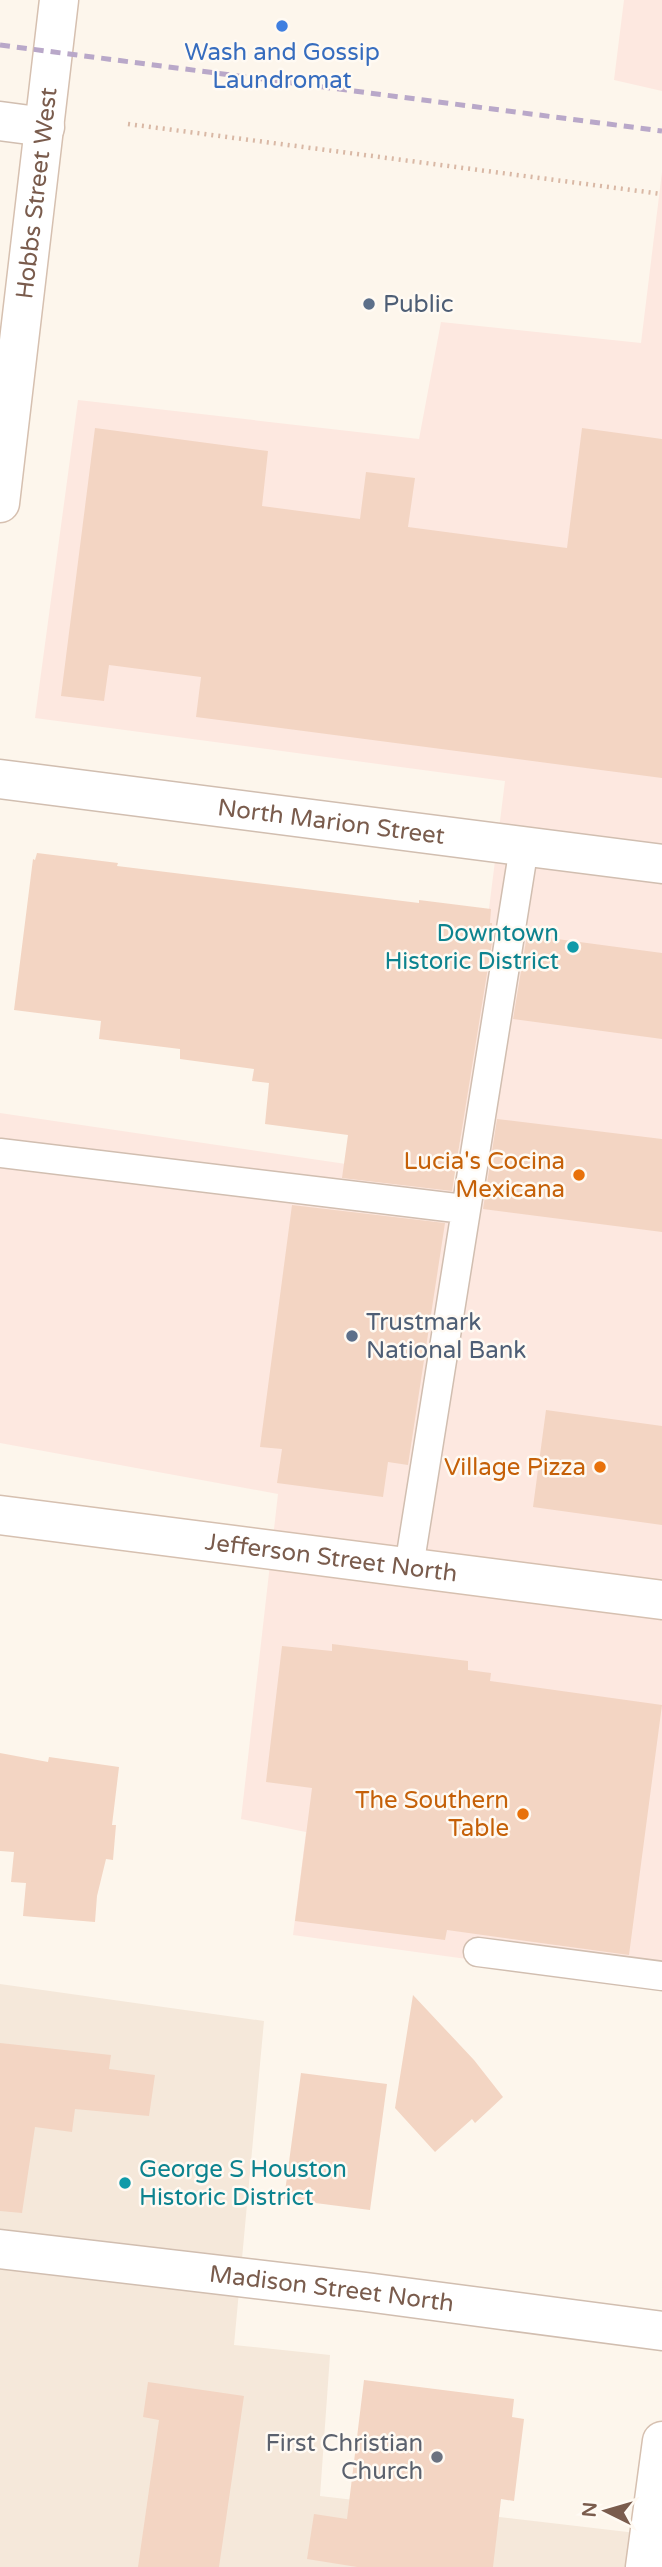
<svg xmlns="http://www.w3.org/2000/svg" width="662" height="2567" viewBox="0 0 662 2567" font-family="'Varela Round',sans-serif">
  <style>
    .residential { fill: #f5e8da }
    .commercial { fill: #fde8e0 }
    .building { fill: #f3d5c3 }
    .lines { fill: none; stroke-linecap: round; stroke-linejoin: round }
    .lane-casing { stroke: #d1beb0; stroke-width: 31 }
    .street-casing { stroke: #d1beb0; stroke-width: 41 }
    .secondary-casing { stroke: #d6c0b0; stroke-width: 41 }
    .path { stroke: #d9b8a5; stroke-width: 4.5; stroke-dasharray: 2 5; stroke-linecap: butt }
    .lane { stroke: #fff; stroke-width: 28 }
    .street { stroke: #fff; stroke-width: 38 }
    .secondary { stroke: #fff; stroke-width: 38 }
    .rail { stroke: #b9a8c9; stroke-width: 5; stroke-dasharray: 10 7; stroke-linecap: butt }
    .shop-dot { fill: #3f7fe0; stroke: #fffaf3; stroke-width: 2.5 }
    .service-dot { fill: #5c6f8a; stroke: #fffaf3; stroke-width: 2.5 }
    .culture-dot { fill: #0f9aa8; stroke: #fffaf3; stroke-width: 2.5 }
    .food-dot { fill: #e8710a; stroke: #fffaf3; stroke-width: 2.5 }
    .worship-dot { fill: #6b7280; stroke: #fffaf3; stroke-width: 2.5 }
    .labels { text-anchor: middle; dominant-baseline: central; stroke-width: 5; stroke-linejoin: round; paint-order: stroke }
    .shop-label { font-size: 24px; fill: #366cbe; stroke: #fffaf3 }
    .street-label { font-size: 24px; fill: #7a5c4d; stroke: #fffaf3 }
    .service-label { font-size: 24px; fill: #4e5e75; stroke: #fffaf3; text-anchor: start }
    .culture-label { font-size: 24px; fill: #0d838f; stroke: #fffaf3; text-anchor: end }
    .food-label { font-size: 24px; fill: #c56008; stroke: #fffaf3; text-anchor: end }
    .worship-label { font-size: 24px; fill: #5b616d; stroke: #fffaf3; text-anchor: end }
  </style>
  <rect width="100%" height="100%" fill="#fdf6ec"/>
  <path class="residential" d="M 0,1984 L 264,2021 L 234,2345 L 330,2355 L 320,2496 L 662,2536 L 662,2567 L 0,2567 Z"/>
  <path class="commercial" d="M 624,0 L 662,0 L 662,91 L 614,80 Z
    M 662,172 L 662,1986 L 293,1935 L 306,1832 L 241,1819 L 278,1494 L 0,1443 L 0,1113 L 455,1180 L 505,781 L 35,718 L 78,400 L 419,439 L 441,322 L 641,343 Z"/>
  <path class="building" d="M 95,428 L 268,451 L 262,506 L 360,519 L 366,472 L 415,478 L 408,527 L 567,548 L 582,428 L 662,439 L 662,778 L 196,717 L 201,677 L 109,665 L 104,701 L 61,696 Z
    M 37,853 L 118,863 L 117,866 L 419,903 L 419,900 L 491,909 L 490,923 L 492,923 L 492,930 L 494,930 L 452,1191 L 342,1178 L 348,1135 L 265,1124 L 269,1083 L 252,1081 L 254,1069 L 180,1059 L 180,1049 L 99,1039 L 101,1021 L 14,1010 L 33,859 L 35,860 Z
    M 527,935 L 662,953 L 662,1039 L 513,1019 Z
    M 497,1119 L 662,1139 L 662,1232 L 483,1209 Z
    M 292,1205 L 445,1223 L 408,1465 L 388,1462 L 383,1497 L 277,1483 L 282,1449 L 260,1447 Z
    M 546,1410 L 662,1426 L 662,1525 L 533,1507 Z
    M 332,1644 L 468,1661 L 468,1670 L 491,1673 L 490,1681 L 662,1705 L 629,1955 L 447,1930 L 445,1940 L 295,1921 L 312,1788 L 266,1782 L 282,1646 L 332,1651 Z
    M 0,1753 L 48,1762 L 49,1757 L 119,1767 L 112,1825 L 116,1825 L 113,1860 L 106,1859 L 97,1896 L 95,1922 L 23,1916 L 26,1883 L 11,1882 L 14,1852 L 0,1851 Z
    M 413,1995 L 474,2060 L 503,2097 L 475,2123 L 472,2119 L 435,2152 L 395,2108 Z
    M 0,2043 L 111,2055 L 109,2069 L 155,2075 L 149,2116 L 75,2109 L 72,2132 L 35,2127 L 22,2213 L 0,2211 Z
    M 301,2073 L 387,2084 L 370,2210 L 284,2199 Z
    M 364,2380 L 514,2399 L 512,2417 L 524,2419 L 514,2501 L 501,2499 L 493,2567 L 357,2567 L 307,2559 L 314,2514 L 347,2519 Z
    M 148,2382 L 244,2396 L 219,2567 L 138,2567 L 159,2420 L 143,2417 Z"/>
  <g class="lines">
    <g class="lane-casing">
      <path id="lane" d="M 0,1153 L 464,1209
        M 409,1567 L 524,847
        M 478,1952 L 662,1976"/>
    </g>
    <g class="street-casing">
      <g id="street">
        <path d="M 0,121 L 45,127"/>
        <path id="s1" d="M 0,779 L 662,864"/>
        <path id="s2" d="M 0,2249 L 366,2292 L 662,2331"/>
      </g>
    </g>
    <g class="secondary-casing">
      <g id="secondary">
        <path id="s3" d="M 0,503 L 59,0"/>
        <path id="s4" d="M 0,1515 L 662,1600"/>
        <path d="M 645,2567 L 662,2441"/>
      </g>
    </g>
    <path class="path" d="M 128,124 L 662,194"/>
    <use href="#lane" class="lane"/>
    <use href="#street" class="street"/>
    <use href="#secondary" class="secondary"/>
    <path class="rail" d="M 0,45 L 662,131"/>
  </g>
  <circle class="shop-dot" cx="282" cy="26" r="7"/>
  <g class="service-dot">
    <circle cx="369" cy="304" r="7"/>
    <circle cx="352" cy="1336" r="7"/>
  </g>
  <g class="culture-dot">
    <circle cx="573" cy="947" r="7"/>
    <circle cx="125" cy="2183" r="7"/>
  </g>
  <g class="food-dot">
    <circle cx="579" cy="1175" r="7"/>
    <circle cx="600" cy="1467" r="7"/>
    <circle cx="523" cy="1814" r="7"/>
  </g>
  <circle class="worship-dot" cx="437" cy="2457" r="7"/>
  <g class="labels">
    <g class="shop-label">
      <text x="282" y="52">Wash and Gossip<tspan x="282" dy="28">Laundromat</tspan></text>
    </g>
    <g class="street-label">
      <text stroke="none"><textPath href="#s3" startOffset="312">Hobbs Street West</textPath></text>
      <text stroke="none"><textPath href="#s1" startOffset="334">North Marion Street</textPath></text>
      <text stroke="none"><textPath href="#s4" startOffset="334">Jefferson Street North</textPath></text>
      <text stroke="none"><textPath href="#s2" startOffset="334">Madison Street North</textPath></text>
    </g>
    <g class="service-label">
      <text x="383" y="304">Public</text>
      <text x="366" y="1322">Trustmark<tspan x="366" dy="28">National Bank</tspan></text>
    </g>
    <g class="culture-label">
      <text x="559" y="933">Downtown<tspan x="559" dy="28">Historic District</tspan></text>
      <text x="139" y="2169" text-anchor="start">George S Houston<tspan x="139" dy="28">Historic District</tspan></text>
    </g>
    <g class="food-label">
      <text x="565" y="1161">Lucia's Cocina<tspan x="565" dy="28">Mexicana</tspan></text>
      <text x="586" y="1467">Village Pizza</text>
      <text x="509" y="1800">The Southern<tspan x="509" dy="28">Table</tspan></text>
    </g>
    <g class="worship-label">
      <text x="423" y="2443">First Christian<tspan x="423" dy="28">Church</tspan></text>
    </g>
  </g>
  <g transform="translate(606 2511) rotate(275)" stroke="#fffaf3" stroke-width="5" paint-order="stroke">
  <path d="M0-5L12 26L0 18L-12 26Z" fill="#7a5c4d"/>
  <text y="-10" font-size="19" font-weight="bold" text-anchor="middle" fill="#7a5c4d">N</text>
  </g>
</svg>
